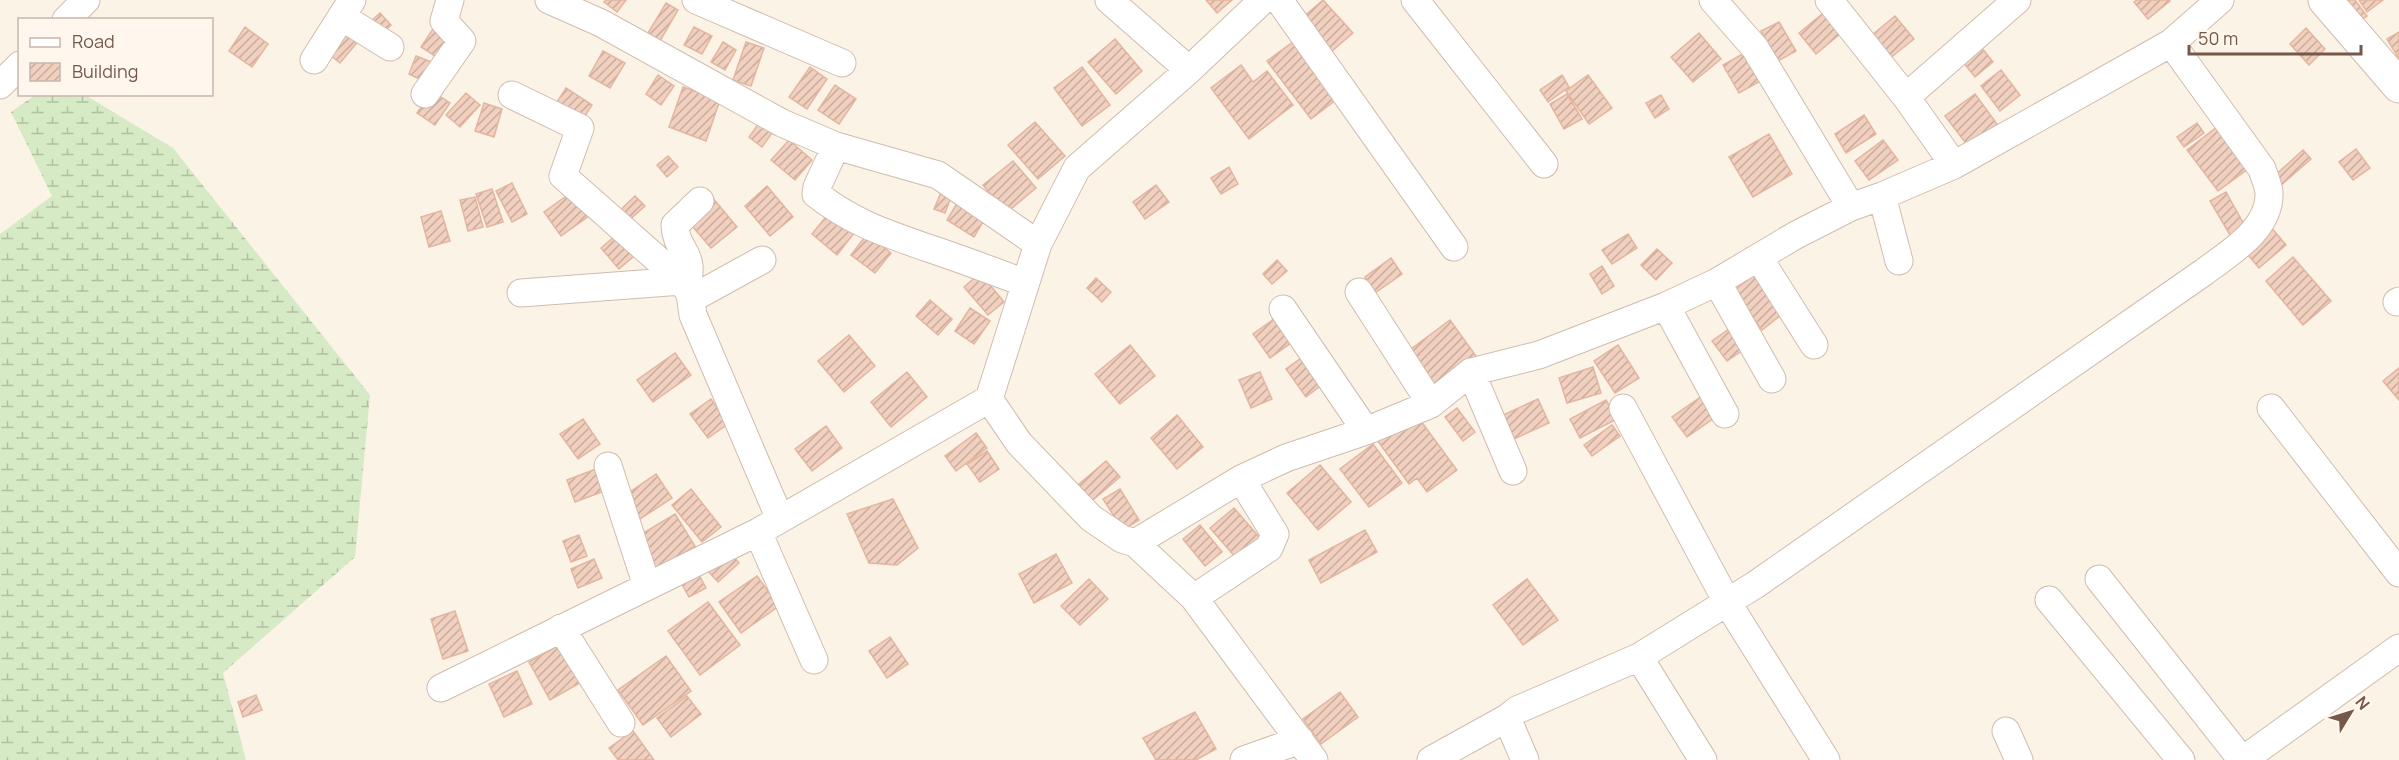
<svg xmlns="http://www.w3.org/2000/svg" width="2399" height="760" viewBox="0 0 2399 760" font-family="Manrope,sans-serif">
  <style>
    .wetland { fill: url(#wetland-marsh) }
    .building { fill: url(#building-hatch); stroke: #e4b59f; stroke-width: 1.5 }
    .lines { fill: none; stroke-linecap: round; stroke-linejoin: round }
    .street-casing { stroke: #d0bcaf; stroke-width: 29 }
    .secondary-casing { stroke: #d3bbad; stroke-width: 35 }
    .street { stroke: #fff; stroke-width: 27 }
    .secondary { stroke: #fff; stroke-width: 33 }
  </style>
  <defs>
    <pattern id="wetland-marsh" width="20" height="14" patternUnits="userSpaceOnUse" patternTransform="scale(1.5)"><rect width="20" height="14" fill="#d6eac5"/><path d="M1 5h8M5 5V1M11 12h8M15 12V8" fill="none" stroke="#b2c0a2"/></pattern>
    <pattern id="building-hatch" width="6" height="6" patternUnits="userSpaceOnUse" patternTransform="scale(1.5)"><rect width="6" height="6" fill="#f1d0bf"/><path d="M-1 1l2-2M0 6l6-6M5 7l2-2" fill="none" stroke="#c8ac9d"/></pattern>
  </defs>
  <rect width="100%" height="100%" fill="#fcf3e7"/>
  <path class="wetland" d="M 35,95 L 85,95 L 173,148 L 370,395 L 355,557 L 223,673 L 246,760 L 0,760 L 0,234 L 52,196 L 11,112 Z"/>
  <path class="building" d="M 606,0 L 626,0 L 617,12 L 604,2 Z
    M 1206,0 L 1232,0 L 1217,13 Z
    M 1323,0 L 1353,33 L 1331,52 L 1302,18 Z
    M 2137,0 L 2169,0 L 2170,1 L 2148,19 L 2134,2 Z
    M 2337,0 L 2355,0 L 2367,16 L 2355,24 Z
    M 2359,0 L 2383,0 L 2367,12 Z
    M 666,3 L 678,10 L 660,41 L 648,33 Z
    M 1828,9 L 1845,30 L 1816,54 L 1799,33 Z
    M 380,13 L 391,25 L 380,36 L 369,23 Z
    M 1895,16 L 1914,39 L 1884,63 L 1866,40 Z
    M 1779,22 L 1796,51 L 1778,61 L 1761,31 Z
    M 435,26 L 451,37 L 438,58 L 421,47 Z
    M 245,27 L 268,44 L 252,67 L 229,51 Z
    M 345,27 L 360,39 L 340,63 L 325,51 Z
    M 694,27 L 712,36 L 702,54 L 684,45 Z
    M 2306,28 L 2325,49 L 2309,65 L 2290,44 Z
    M 2399,32 L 2399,59 L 2387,39 Z
    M 1699,33 L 1721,59 L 1693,82 L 1671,57 Z
    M 1115,39 L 1142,71 L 1116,94 L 1088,62 Z
    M 1297,39 L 1341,96 L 1311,119 L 1267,61 Z
    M 723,42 L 736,50 L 725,70 L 711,62 Z
    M 746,42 L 764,48 L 751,86 L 733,80 Z
    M 1977,42 L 1993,62 L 1975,77 L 1959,57 Z
    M 603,51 L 625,63 L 610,88 L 589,76 Z
    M 1748,51 L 1764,79 L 1739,93 L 1723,65 Z
    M 416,56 L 434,63 L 426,82 L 409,74 Z
    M 1241,65 L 1253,82 L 1267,71 L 1293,105 L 1249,139 L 1211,88 Z
    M 810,67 L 827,79 L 807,109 L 789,97 Z
    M 1082,67 L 1110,105 L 1082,126 L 1054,88 Z
    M 2001,70 L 2020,95 L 2000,111 L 1981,86 Z
    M 658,75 L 674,86 L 661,105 L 646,94 Z
    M 1562,75 L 1569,87 L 1548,102 L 1540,90 Z
    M 1588,75 L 1612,108 L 1589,124 L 1566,91 Z
    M 835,85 L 856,99 L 839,124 L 818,110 Z
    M 683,87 L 720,100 L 706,141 L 669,127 Z
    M 566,88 L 592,105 L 581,122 L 555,105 Z
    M 432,91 L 450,103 L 435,125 L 417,113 Z
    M 466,93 L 480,105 L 460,127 L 446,115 Z
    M 1567,94 L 1582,119 L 1564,129 L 1550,104 Z
    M 1975,94 L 2000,128 L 1971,150 L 1945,116 Z
    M 1661,95 L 1669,109 L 1655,118 L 1646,103 Z
    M 484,103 L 502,109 L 494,137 L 475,131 Z
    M 1864,115 L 1876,134 L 1846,153 L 1835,134 Z
    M 1035,122 L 1065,156 L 1038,179 L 1008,145 Z
    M 759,123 L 772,133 L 762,147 L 749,137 Z
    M 2197,123 L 2204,133 L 2184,147 L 2177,137 Z
    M 2217,127 L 2248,169 L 2218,191 L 2187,150 Z
    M 1769,134 L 1792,174 L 1753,197 L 1729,157 Z
    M 789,140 L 812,160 L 795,180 L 771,160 Z
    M 1883,140 L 1898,160 L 1869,180 L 1855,161 Z
    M 2356,149 L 2370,168 L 2353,180 L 2339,162 Z
    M 2303,150 L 2311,159 L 2279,187 L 2271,179 Z
    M 668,156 L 678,167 L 667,177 L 657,165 Z
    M 1013,161 L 1036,188 L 1006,213 L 983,185 Z
    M 1229,167 L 1238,184 L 1221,194 L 1211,178 Z
    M 512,183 L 527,214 L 512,222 L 496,191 Z
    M 1156,185 L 1169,202 L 1145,219 L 1133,202 Z
    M 767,186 L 793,217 L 770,236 L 745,206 Z
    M 943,188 L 953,192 L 945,213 L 934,209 Z
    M 492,189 L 503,222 L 487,227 L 476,194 Z
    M 572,192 L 589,216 L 561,236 L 544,212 Z
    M 2226,192 L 2245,226 L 2230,235 L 2210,201 Z
    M 635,196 L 645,206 L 625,224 L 616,214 Z
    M 475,197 L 483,227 L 468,231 L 460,200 Z
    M 712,197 L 737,227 L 711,248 L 686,219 Z
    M 959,200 L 986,217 L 974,237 L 947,220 Z
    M 441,211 L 450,241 L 429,247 L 421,217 Z
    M 829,213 L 854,233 L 837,255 L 812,234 Z
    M 2270,226 L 2286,245 L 2259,268 L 2243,249 Z
    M 623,229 L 641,250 L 619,269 L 601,248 Z
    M 867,234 L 891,253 L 875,273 L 851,255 Z
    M 1628,234 L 1637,248 L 1612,264 L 1602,250 Z
    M 1657,249 L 1672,263 L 1656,280 L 1641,265 Z
    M 2293,257 L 2331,301 L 2303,325 L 2266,281 Z
    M 1391,258 L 1402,274 L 1375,293 L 1365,277 Z
    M 1277,260 L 1287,271 L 1272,284 L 1263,274 Z
    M 1602,266 L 1614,286 L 1602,294 L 1590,274 Z
    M 980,273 L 1004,302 L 988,315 L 964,287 Z
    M 1757,273 L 1786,311 L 1762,330 L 1732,292 Z
    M 1096,278 L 1111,292 L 1102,302 L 1087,288 Z
    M 930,300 L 952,319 L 938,335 L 916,316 Z
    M 970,308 L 990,321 L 974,344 L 955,331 Z
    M 1278,316 L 1295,340 L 1270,358 L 1253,334 Z
    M 1450,320 L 1476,356 L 1433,387 L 1407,352 Z
    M 1729,329 L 1743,350 L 1727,361 L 1712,341 Z
    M 849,335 L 875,366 L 844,392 L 818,361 Z
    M 1130,345 L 1155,376 L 1120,404 L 1095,374 Z
    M 1618,345 L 1639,378 L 1615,393 L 1594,361 Z
    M 675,353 L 691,375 L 653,402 L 637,380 Z
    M 1304,356 L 1324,383 L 1306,397 L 1286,369 Z
    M 1593,367 L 1601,393 L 1567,403 L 1559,378 Z
    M 2399,368 L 2399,400 L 2383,381 Z
    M 907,372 L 927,397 L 891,427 L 871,402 Z
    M 1260,372 L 1272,399 L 1251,408 L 1239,380 Z
    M 1702,396 L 1717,416 L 1687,437 L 1672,417 Z
    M 711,399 L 728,424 L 708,438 L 690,414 Z
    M 1538,399 L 1549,423 L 1514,439 L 1503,415 Z
    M 1606,400 L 1617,419 L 1580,438 L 1570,419 Z
    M 1457,408 L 1475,432 L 1463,441 L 1445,417 Z
    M 1415,413 L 1457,470 L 1427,492 L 1417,478 L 1409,484 L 1377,440 Z
    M 1177,415 L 1203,447 L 1177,469 L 1151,438 Z
    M 583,419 L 600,444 L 578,459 L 560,434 Z
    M 1612,425 L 1620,436 L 1592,456 L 1584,445 Z
    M 826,426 L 842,448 L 812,471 L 795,449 Z
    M 976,433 L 987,448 L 956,471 L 945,456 Z
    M 1373,444 L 1402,483 L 1369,507 L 1340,469 Z
    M 987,451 L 999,469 L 980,482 L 967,464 Z
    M 1106,461 L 1120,477 L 1086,506 L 1072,490 Z
    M 1320,465 L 1351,502 L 1318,530 L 1287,493 Z
    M 604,466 L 612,488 L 575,502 L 567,480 Z
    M 656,474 L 672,498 L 640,519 L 624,496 Z
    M 691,489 L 721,527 L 702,542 L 672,505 Z
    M 1120,489 L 1139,520 L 1123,530 L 1103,499 Z
    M 893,499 L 918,548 L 897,565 L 869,563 L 847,514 Z
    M 1234,508 L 1260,538 L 1236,558 L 1210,528 Z
    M 675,514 L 695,546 L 655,571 L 635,538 Z
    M 1200,525 L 1222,552 L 1205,566 L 1183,539 Z
    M 1365,530 L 1377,552 L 1321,583 L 1309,560 Z
    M 579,535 L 587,556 L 571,562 L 563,541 Z
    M 728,550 L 739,563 L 718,582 L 706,569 Z
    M 1056,554 L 1072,583 L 1034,603 L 1019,574 Z
    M 594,559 L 602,578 L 578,588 L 571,569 Z
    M 696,569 L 706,588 L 689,597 L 679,579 Z
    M 757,576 L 779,606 L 741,633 L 719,602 Z
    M 1089,579 L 1108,599 L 1080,625 L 1061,606 Z
    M 1527,579 L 1558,620 L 1523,645 L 1493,605 Z
    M 708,602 L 740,645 L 700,675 L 668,631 Z
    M 455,611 L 468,651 L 443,659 L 431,619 Z
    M 890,637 L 908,664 L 887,678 L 869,651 Z
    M 563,643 L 585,680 L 550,700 L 529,662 Z
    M 666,656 L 691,691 L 643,725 L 618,690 Z
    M 517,671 L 532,704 L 504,717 L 489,684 Z
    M 1340,692 L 1358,717 L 1321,744 L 1303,719 Z
    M 256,695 L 262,710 L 243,717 L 238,702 Z
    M 687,696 L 701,714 L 671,737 L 657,718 Z
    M 1195,712 L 1216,749 L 1196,760 L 1156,760 L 1143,738 Z
    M 633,731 L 654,760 L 618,760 L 609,748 Z"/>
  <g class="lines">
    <g class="street-casing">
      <path id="street" d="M 549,0 L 601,23 L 782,123 L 836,146 L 938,175 L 1038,244
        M 696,0 L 842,63
        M 1109,0 L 1189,70
        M 1279,0 L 1454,247
        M 1415,0 L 1544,164
        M 1713,0 L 1755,48 L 1851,207
        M 1829,0 L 1906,97 L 1954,165
        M 342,17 L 390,47
        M 66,20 L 86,0
        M 314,60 L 352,0
        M 0,85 L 20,65
        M 425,94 L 462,41 L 444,21 L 450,0
        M 512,95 L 580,128 L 563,176 L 682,281 L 690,294 L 693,315 L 780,519
        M 1906,97 L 2017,0
        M 836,146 L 817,187 L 816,194 C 853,223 885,233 928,248 C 961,259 993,271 1025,283
        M 1882,196 L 1899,261
        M 1759,258 L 1814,345
        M 1717,282 L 1772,379
        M 686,287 C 697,252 676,253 675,225 L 700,201
        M 1359,292 L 1431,404
        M 521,293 L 682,281
        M 691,299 L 762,260
        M 2397,302 L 2399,301
        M 1666,306 L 1725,414
        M 1283,309 L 1366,431
        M 1471,372 L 1513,471
        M 989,399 L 1019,443 L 1091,518 L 1122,539 L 1135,543 L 1194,598 L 1314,760
        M 1623,408 L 1727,602 L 1826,760
        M 2271,408 L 2399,573
        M 608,466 L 647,586
        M 758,532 L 814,660
        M 1135,543 L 1241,479 L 1286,458 L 1366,431 L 1431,404 L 1471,372 L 1539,355 L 1666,306 L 1717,282 L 1796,235 L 1851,207 L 1882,196 L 1954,165 L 2171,43 L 2220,0
        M 2099,579 L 2242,760
        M 1194,598 L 1269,548 L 1275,534 L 1241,479
        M 2049,600 L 2181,760
        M 561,628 L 621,723
        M 1639,657 L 1703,760
        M 441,688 L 758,532 L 989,399 L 1038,244 L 1077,168 L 1189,70 L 1263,0
        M 1507,718 L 1525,760
        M 2006,731 L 2019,760
        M 1244,760 L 1300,740
        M 1431,760 L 1507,718 L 1517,710 L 1639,657 L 1755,585 L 2204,272 C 2229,253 2271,229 2269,192 C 2268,184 2264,176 2262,169 L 2171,43
        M 2243,760 L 2399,648"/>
    </g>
    <g class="secondary-casing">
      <path id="secondary" d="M 2325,0 L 2399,86"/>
    </g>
    <use href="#street" class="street"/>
    <use href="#secondary" class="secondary"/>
  </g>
  <rect x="18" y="18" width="195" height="78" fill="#fff7ed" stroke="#c8b7ac" stroke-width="1.5"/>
  <rect x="30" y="38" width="30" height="9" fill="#ffffff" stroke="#c8b7ac" stroke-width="1.5"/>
  <text x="72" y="48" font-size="18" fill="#76584b">Road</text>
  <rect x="30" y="63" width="30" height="18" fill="url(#building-hatch)" stroke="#c8b7ac" stroke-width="1.5"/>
  <text x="72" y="78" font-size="18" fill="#76584b">Building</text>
  <g transform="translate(2351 712) rotate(52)" stroke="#fff7ed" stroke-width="4.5" paint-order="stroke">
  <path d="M0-4.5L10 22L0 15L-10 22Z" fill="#76584b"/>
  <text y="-9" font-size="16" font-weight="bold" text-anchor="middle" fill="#76584b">N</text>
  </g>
  <path d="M2189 45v9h172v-9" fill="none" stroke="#76584b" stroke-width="3"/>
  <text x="2198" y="45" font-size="18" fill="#76584b" stroke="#fff7ed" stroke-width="4.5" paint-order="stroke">50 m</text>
</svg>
